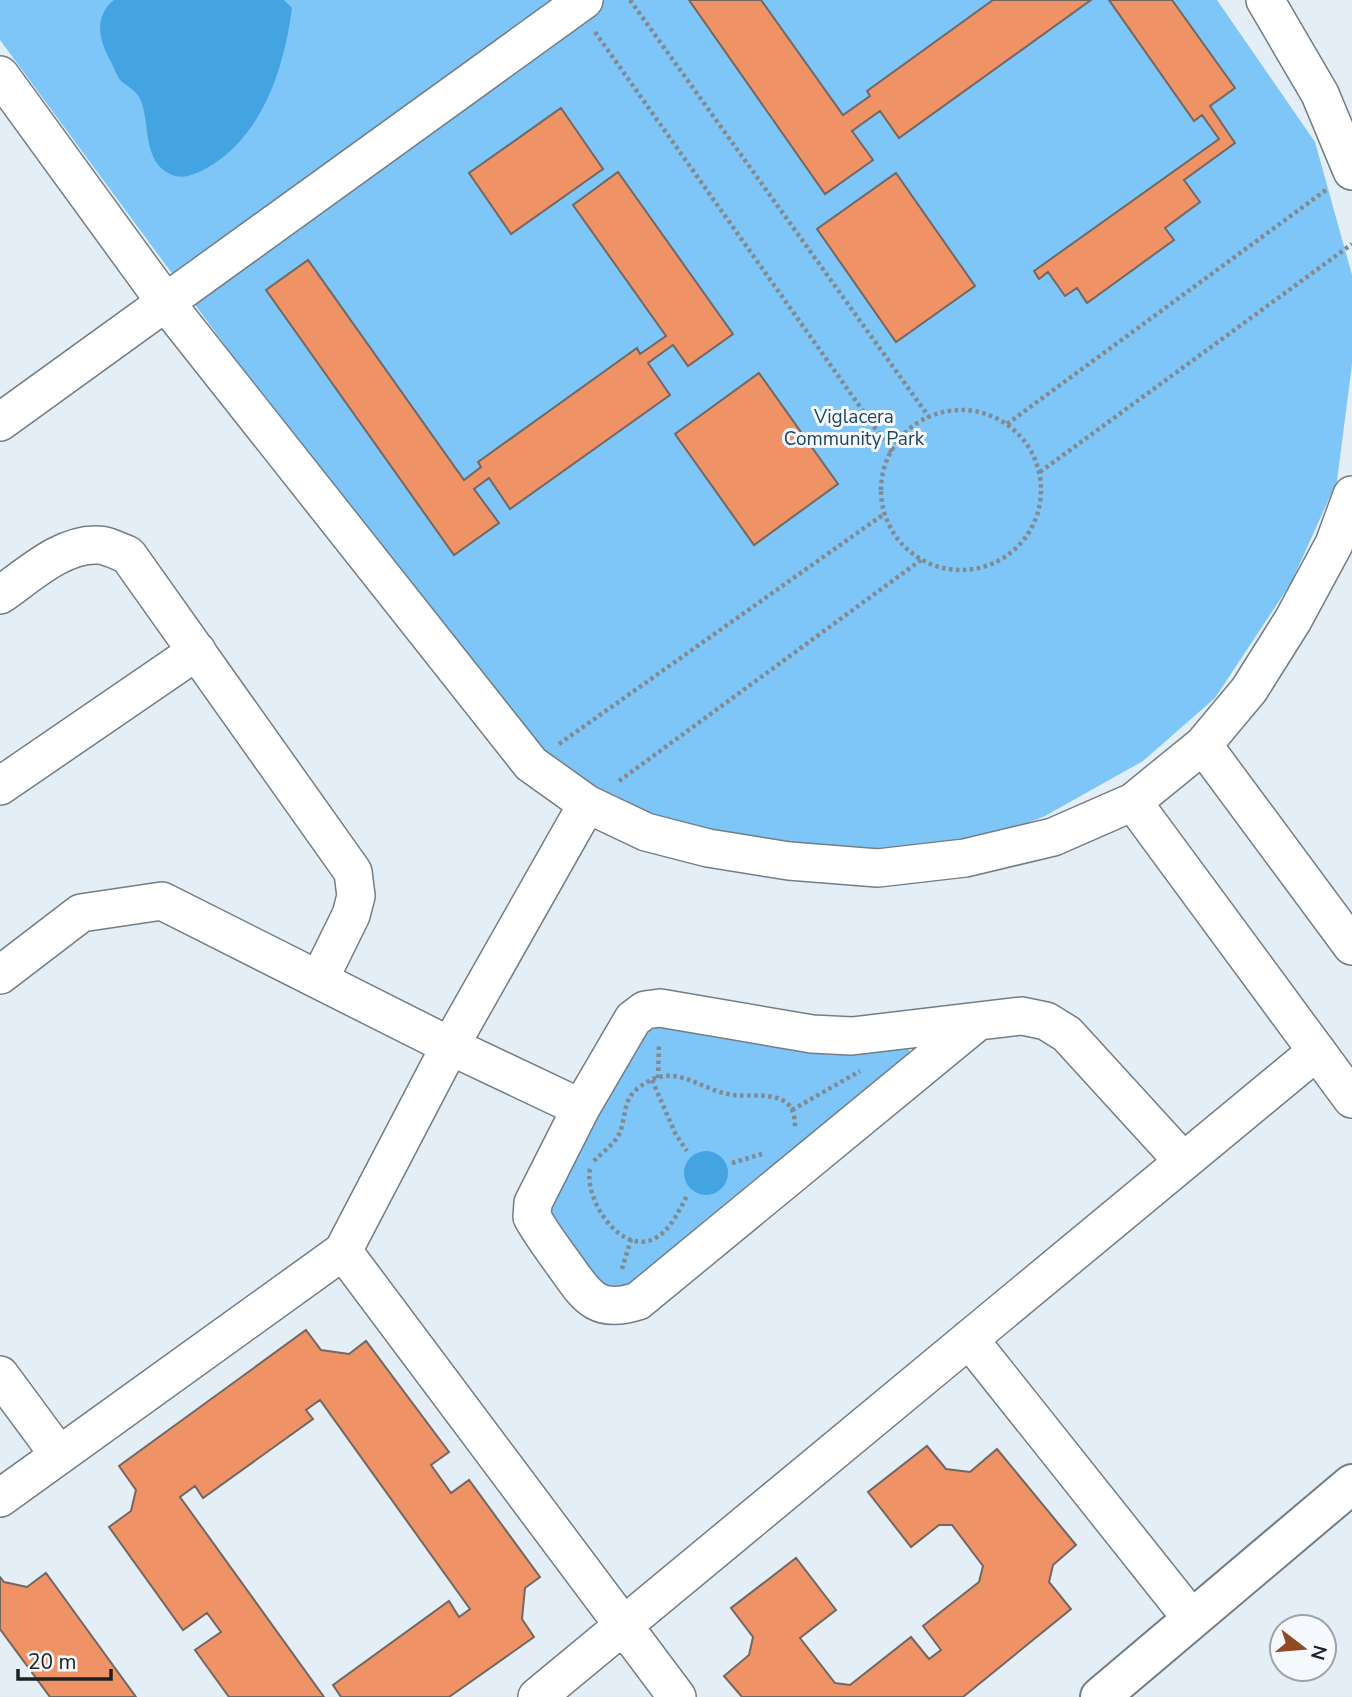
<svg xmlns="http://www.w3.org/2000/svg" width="1352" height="1697" viewBox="0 0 1352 1697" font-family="'Nunito Sans',sans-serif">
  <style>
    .green { fill: #7ec6f8 }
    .water { fill: #44a4e1 }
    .building { fill: #ef9367; stroke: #726761; stroke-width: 2 }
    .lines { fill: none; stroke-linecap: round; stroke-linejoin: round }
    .minor-casing { stroke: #737d85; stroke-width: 40 }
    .tertiary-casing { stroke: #737d85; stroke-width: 42 }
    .path { stroke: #828a90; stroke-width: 4.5; stroke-dasharray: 3.5 3.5; stroke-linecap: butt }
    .minor { stroke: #fff; stroke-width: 37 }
    .tertiary { stroke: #fff; stroke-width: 38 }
    .labels { text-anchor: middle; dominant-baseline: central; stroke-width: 6; stroke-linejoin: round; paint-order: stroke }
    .park-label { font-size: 19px; fill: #1e465f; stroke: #f6fafe }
  </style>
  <rect width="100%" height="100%" fill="#e3eef7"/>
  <path class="green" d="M 0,0 L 1217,0 L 1315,142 L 1352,275 L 1352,364 L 1337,481 L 1291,583 L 1215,698 L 1143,761 L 1045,816 L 950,854 L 819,858 L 652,825 L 532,762 L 0,40 Z
    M 642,1018 L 900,1042 L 909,1050 L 910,1061 L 638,1292 L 607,1295 L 542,1209 Z"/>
  <path class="water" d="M 114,0 L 284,0 L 292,8 C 284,68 263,136 207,168 C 197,173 184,180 172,175 C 141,162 151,122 140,99 C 136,90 128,87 121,81 C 117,76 114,68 111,62 C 99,41 93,17 114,0 Z
    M684 1173a22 22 0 1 1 44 0a22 22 0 1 1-44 0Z"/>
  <path class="building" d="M 689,0 L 761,0 L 843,115 L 870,96 L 867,91 L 993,0 L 1091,0 L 899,138 L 880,111 L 852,131 L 873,160 L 825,194 Z
    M 1109,0 L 1172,0 L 1235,88 L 1210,106 L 1235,143 L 1184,180 L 1200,202 L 1165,228 L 1174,240 L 1087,303 L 1077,288 L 1065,296 L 1048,272 L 1039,279 L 1034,271 L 1219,139 L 1202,115 L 1194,121 Z
    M 561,108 L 603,169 L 511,234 L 469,173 Z
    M 618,172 L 733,334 L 688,366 L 673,345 L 648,363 L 670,395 L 510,509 L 489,478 L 474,489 L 499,523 L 454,555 L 266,290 L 308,260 L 464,480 L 481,467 L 478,462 L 637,348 L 640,354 L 666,336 L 573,205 Z
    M 896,173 L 975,286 L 896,342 L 817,229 Z
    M 759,373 L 838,484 L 754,545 L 675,434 Z
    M 306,1330 L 321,1350 L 349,1354 L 366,1341 L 449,1452 L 431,1465 L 451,1493 L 469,1480 L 540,1577 L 525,1588 L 522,1619 L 534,1637 L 449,1697 L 341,1697 L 333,1685 L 449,1601 L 459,1617 L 470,1609 L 320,1400 L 306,1410 L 313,1419 L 203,1498 L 195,1486 L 180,1497 L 324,1697 L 229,1697 L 195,1650 L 221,1632 L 207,1613 L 183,1630 L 109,1527 L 131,1511 L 136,1490 L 119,1466 Z
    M 927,1446 L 946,1469 L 970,1472 L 997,1449 L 1076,1545 L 1053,1565 L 1049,1582 L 1071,1609 L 963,1697 L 742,1697 L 724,1676 L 749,1655 L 753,1637 L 731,1608 L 796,1558 L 836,1610 L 800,1638 L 835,1683 L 850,1685 L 911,1637 L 929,1659 L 941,1650 L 923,1626 L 979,1582 L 983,1566 L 952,1525 L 939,1525 L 911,1547 L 868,1492 Z
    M 46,1573 L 136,1697 L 50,1697 L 0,1629 L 0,1577 L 4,1582 L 27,1587 Z"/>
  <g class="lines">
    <g class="minor-casing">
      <path id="minor" d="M 1265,0 L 1320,94 L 1352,171
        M 0,75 L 166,303 L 531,764 L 587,804 L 646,832 L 708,848 L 789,861 L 878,868 L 965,858 L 1053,837 L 1133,802 L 1203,745 L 1249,690 L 1293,620 L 1334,544 L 1352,495
        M 0,422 L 584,0
        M 0,595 C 28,576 61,544 97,545 C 107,545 118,551 128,555 L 353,872 L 356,896 L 351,915 L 319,980
        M 1203,745 L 1352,946
        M 0,786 L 197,651
        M 1133,802 L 1352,1099
        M 0,975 L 81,913 L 162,901 L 450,1046 L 581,1108
        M 977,1022 L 638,1301 C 595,1315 586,1295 563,1263 C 552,1248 541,1233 532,1217 L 533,1203 L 581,1108 L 633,1019 L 645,1010 L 660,1008 L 812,1034 L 852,1036 L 1022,1016 L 1046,1021 L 1067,1034 L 1183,1161
        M 343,1251 L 677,1697
        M 969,1339 L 1192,1619
        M 0,1375 L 59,1455
        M 0,1498 L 343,1251 L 450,1046 L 587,804
        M 537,1697 L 1317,1051"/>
    </g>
    <g class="tertiary-casing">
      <path id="tertiary" d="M 1100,1697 L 1352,1484"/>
    </g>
    <path class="path" d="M 630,0 L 929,417
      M 595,32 L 892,452
      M881 490a80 80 0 1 1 160 0a80 80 0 1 1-160 0Z
      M 1007,424 L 1326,190
      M 1040,472 L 1352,244
      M 559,744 L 884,514
      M 619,781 L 921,560
      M 658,1078 L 659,1044
      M 652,1080 L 676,1135 L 687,1151
      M 792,1110 L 860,1071
      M 594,1161 C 601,1154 611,1146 617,1138 C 627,1122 621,1102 637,1089 C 675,1058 698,1091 734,1095 C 750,1097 773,1092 787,1103 C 794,1109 795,1119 795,1128
      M 732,1163 L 762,1154
      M 590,1169 C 584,1197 617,1252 651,1240 C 670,1233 679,1210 688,1194
      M 622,1269 L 631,1239"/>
    <use href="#minor" class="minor"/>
    <use href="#tertiary" class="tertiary"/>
  </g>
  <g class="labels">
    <g class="park-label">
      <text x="854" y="417">Viglacera<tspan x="854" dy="22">Community Park</tspan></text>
    </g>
  </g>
  <g transform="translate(1303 1648) rotate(106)"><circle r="33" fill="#f6fafe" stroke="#9fa3a6" stroke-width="2"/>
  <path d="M0-5L12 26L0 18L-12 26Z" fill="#914a26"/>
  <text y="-10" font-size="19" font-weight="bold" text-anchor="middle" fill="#1c2023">N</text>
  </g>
  <path d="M18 1669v10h93v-10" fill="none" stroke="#1c2023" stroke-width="3.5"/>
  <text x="28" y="1669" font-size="21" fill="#1c2023" stroke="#f6fafe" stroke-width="5" paint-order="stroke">20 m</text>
</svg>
